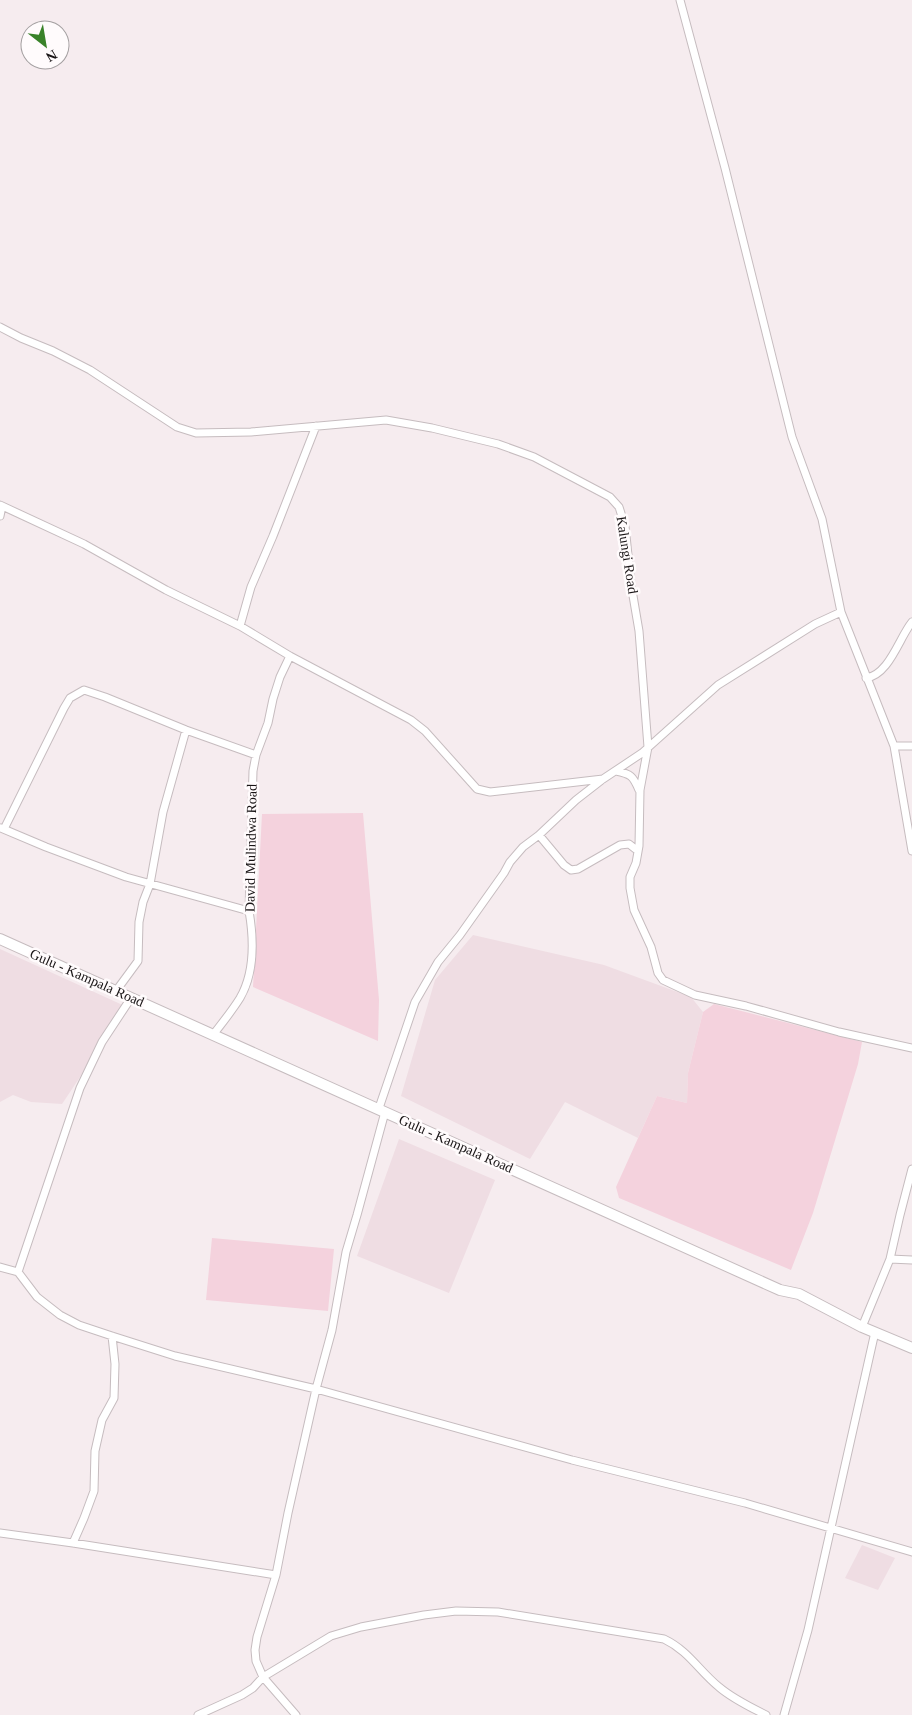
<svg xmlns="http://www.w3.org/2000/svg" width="912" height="1715" viewBox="0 0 912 1715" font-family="Georgia,serif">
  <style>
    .built { fill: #efdde3 }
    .green { fill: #f4d2dd }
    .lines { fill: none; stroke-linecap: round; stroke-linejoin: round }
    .street-casing { stroke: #c6bcbf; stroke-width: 9 }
    .primary-casing { stroke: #c6bcbf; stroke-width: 12 }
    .street { stroke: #fff; stroke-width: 7 }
    .primary { stroke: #fff; stroke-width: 10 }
    .labels { text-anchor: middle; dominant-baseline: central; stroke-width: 5; stroke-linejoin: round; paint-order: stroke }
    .street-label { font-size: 14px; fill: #181415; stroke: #fffbfc }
  </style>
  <rect width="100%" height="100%" fill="#f6ecef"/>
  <path class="built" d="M 473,935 L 604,965 L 691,997 L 703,1012 L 688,1073 L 687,1103 L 657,1096 L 638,1138 L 565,1102 L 530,1159 L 401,1096 L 435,980 Z
    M 0,949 L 127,1007 L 62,1104 L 31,1102 L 13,1095 L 0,1102 Z
    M 399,1139 L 495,1180 L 449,1293 L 357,1256 Z
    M 862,1545 L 895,1558 L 878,1590 L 845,1578 Z"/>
  <path class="green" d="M 363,813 L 379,1000 L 378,1041 L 253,987 L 262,814 Z
    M 714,1004 L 862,1042 L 858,1064 L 813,1213 L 791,1270 L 619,1198 L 616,1187 L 657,1096 L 687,1103 L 688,1073 L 703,1012 Z
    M 212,1238 L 334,1249 L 328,1311 L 206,1300 Z"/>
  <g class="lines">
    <g class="street-casing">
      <path id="street" d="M 680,0 L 725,168 L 792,437 L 822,519 L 841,612 L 894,746 L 912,851
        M 0,327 L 21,338 L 53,351 L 90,370 L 177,427 L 196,433 L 251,432 L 386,420 L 432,428 L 498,444 L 534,457 L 610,497 L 619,507 L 625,526 L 631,584 L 639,631 L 648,747 L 640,790 L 639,846 L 636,863 L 630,877 L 630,888 L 634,910 L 651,947 L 658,973 L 663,980 L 695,995 L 746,1006 L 839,1032 L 912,1048
        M 0,505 L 84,544 L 166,590 L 240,626 L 290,656 L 411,720 L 425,731 L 477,789 L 490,792 L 603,779
        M 0,516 L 2,506
        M 240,626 L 251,587 L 273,536 L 316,426
        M 866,678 C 889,675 899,638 912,622
        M 894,746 L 912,746
        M 616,771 C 631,774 633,776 639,790
        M 1,828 L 46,847 L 126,877 L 249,911
        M 4,829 L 64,708 L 70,698 L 84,690 L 105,697 L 186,730 L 256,755
        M 539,835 L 564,865 L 571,870 L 578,869 L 620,845 L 629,844 L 638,851
        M 116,991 L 138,961 L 139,922 L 143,902 L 150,884 L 163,812 L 186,730
        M 213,1035 C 222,1023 232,1011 240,998 C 255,972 254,940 249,911 L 253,771 L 256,755 L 268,723 L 273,699 L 280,677 L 290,656
        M 379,1108 L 415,1002 L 438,962 L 460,935 L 504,873 L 510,862 L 523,847 L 539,835 L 576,800 L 603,779 L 642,753 L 718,685 L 815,624 L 841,612
        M 890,1259 L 912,1260
        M 0,1267 L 18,1272 L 37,1297 L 60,1315 L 79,1325 L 112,1336 L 175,1356 L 316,1389 L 572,1460 L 745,1503 L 912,1552
        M 18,1272 L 80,1088 L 102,1042 L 131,998
        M 862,1327 L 890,1259 L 900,1215 L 912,1169
        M 0,1533 L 73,1543 L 276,1575
        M 73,1543 L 84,1518 L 94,1491 L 95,1451 L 102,1420 L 114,1398 L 115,1364 L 112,1336
        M 198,1715 L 242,1695 L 253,1688 L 263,1677 L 331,1636 L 361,1627 L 424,1615 L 456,1611 L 498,1612 L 664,1639 C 689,1651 699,1671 719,1687 C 733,1699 750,1707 766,1715
        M 296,1715 L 263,1677 L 256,1661 L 255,1650 L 257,1637 L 276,1575 L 288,1513 L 316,1389 L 332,1330 L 346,1252 L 357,1215 L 385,1112
        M 784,1715 L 808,1630 L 875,1332"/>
    </g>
    <g class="primary-casing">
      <path id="primary" d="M 0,939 L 780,1290 L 799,1294 L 862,1327 L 912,1348"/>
    </g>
    <use href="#street" class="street"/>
    <use href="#primary" class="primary"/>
  </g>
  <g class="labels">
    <g class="street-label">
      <text transform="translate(627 555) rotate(81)">Kalungi Road</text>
      <text transform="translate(251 848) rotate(-89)">David Mulindwa Road</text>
      <text transform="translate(87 978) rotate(24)">Gulu - Kampala Road</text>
      <text transform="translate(456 1144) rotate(24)">Gulu - Kampala Road</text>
    </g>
  </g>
  <g transform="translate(45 45) rotate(149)"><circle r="24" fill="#fffbfc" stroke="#a39fa0"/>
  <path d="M0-4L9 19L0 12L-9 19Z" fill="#398229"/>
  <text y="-8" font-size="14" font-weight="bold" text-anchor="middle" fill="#181415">N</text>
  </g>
</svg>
